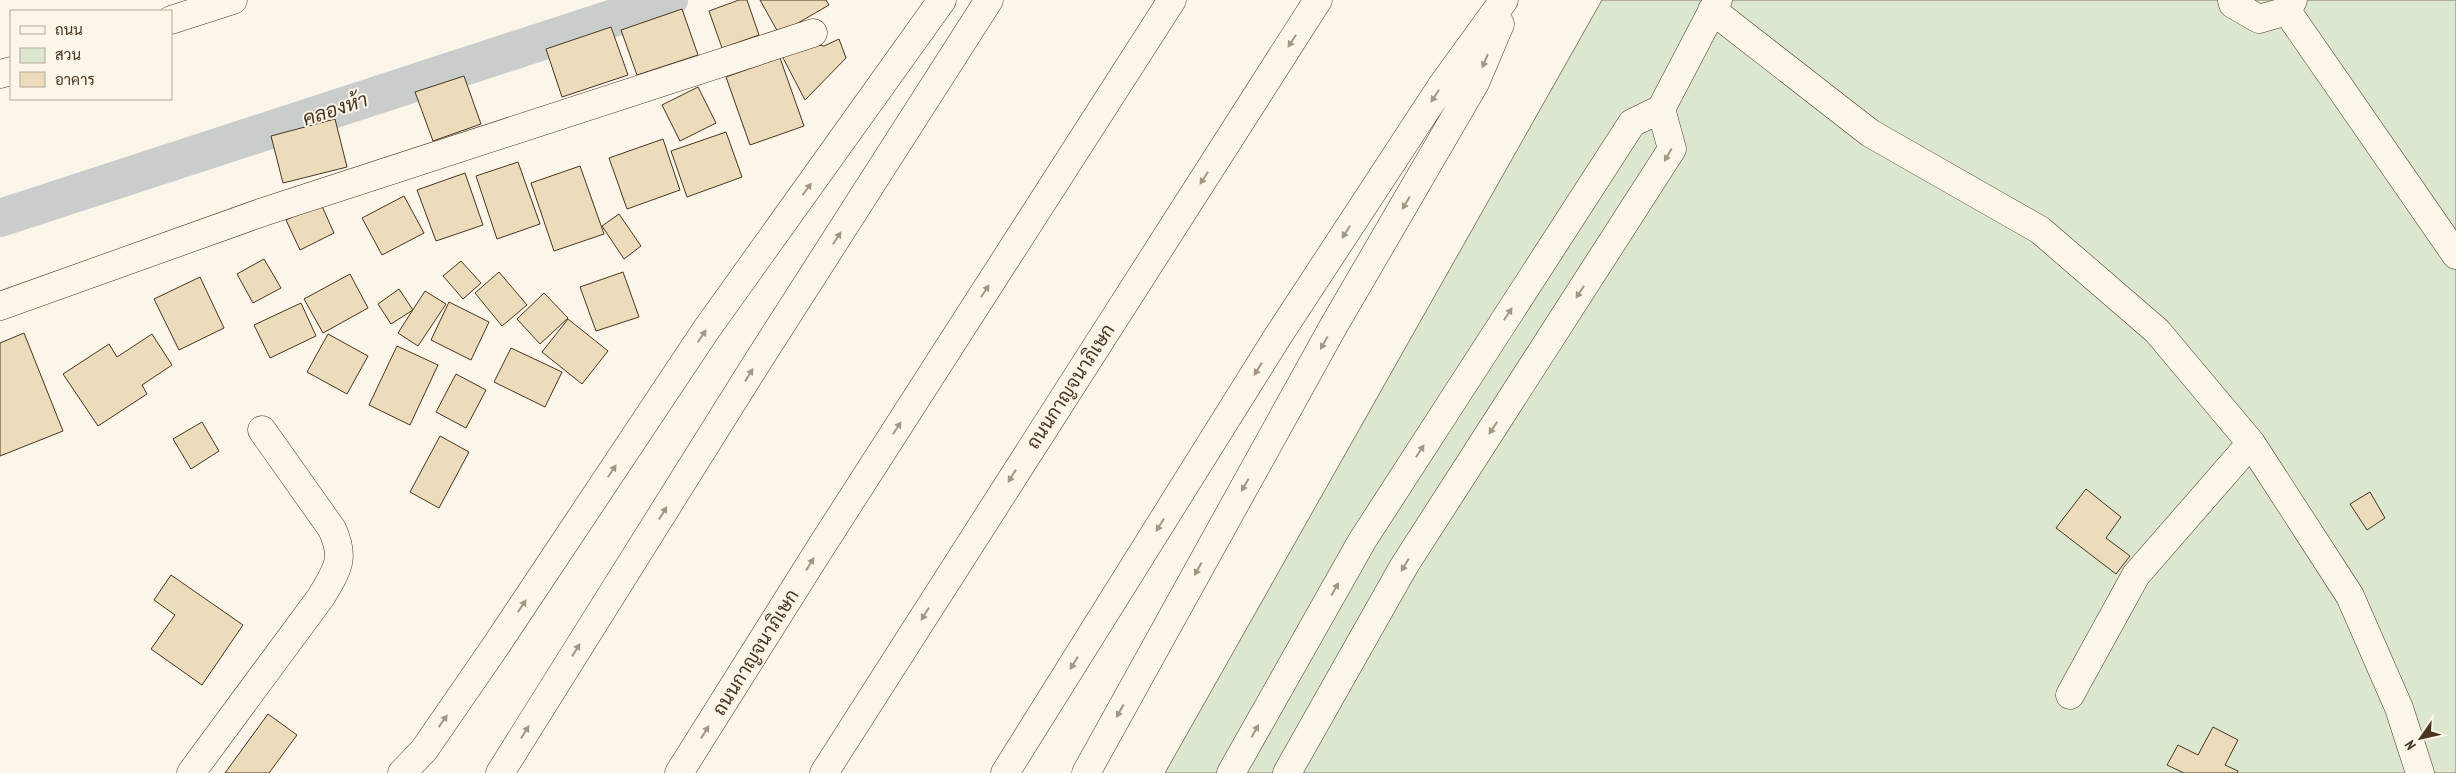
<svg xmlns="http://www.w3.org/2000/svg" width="2456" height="773" viewBox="0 0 2456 773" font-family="'PT Sans Narrow',Sarabun,sans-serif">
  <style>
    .green { fill: #dce7d0; stroke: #887966 }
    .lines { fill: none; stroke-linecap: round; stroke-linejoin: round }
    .canal { stroke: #c9cecd; stroke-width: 38 }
    .building { fill: #ecdcbc; stroke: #4a3520 }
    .minor-casing { stroke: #4a3520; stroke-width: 29 }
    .tertiary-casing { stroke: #4a3520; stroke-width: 29 }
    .motorway-casing { stroke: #4a3520; stroke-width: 29 }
    .minor { stroke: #fbf6e9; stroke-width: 28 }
    .tertiary { stroke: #fbf6e9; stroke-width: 28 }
    .motorway { stroke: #fbf6e9; stroke-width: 28 }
    .oneway { fill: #a29684 }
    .labels { text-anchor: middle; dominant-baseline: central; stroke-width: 4; stroke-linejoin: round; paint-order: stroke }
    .street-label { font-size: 19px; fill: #4a3520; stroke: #fbf6e9 }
    .water-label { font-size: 20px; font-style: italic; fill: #4a3520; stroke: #fbf6e9 }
  </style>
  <rect width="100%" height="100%" fill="#fbf6e9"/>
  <path class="green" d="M 1602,0 L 2456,0 L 2456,773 L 1165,773 Z"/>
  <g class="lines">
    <path class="canal" d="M 0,218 L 669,0"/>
  </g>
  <path class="building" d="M 739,0 L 747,0 L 759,35 L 722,48 L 709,11 Z
    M 760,0 L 826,0 L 829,5 L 779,34 Z
    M 682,9 L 698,55 L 637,75 L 621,30 Z
    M 611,27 L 628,75 L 562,97 L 546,49 Z
    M 839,39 L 846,58 L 805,100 L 781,54 L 813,44 L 824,46 Z
    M 780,58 L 804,126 L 750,145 L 726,77 Z
    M 464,76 L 481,124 L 433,141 L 415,92 Z
    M 698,87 L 716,123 L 680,141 L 662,105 Z
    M 335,119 L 347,167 L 283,183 L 271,136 Z
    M 726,132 L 742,177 L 687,197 L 671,151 Z
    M 663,139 L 680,190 L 627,209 L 609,158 Z
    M 518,162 L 540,224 L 497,239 L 476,176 Z
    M 580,166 L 604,234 L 554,251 L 531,183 Z
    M 465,173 L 483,225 L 436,241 L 417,190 Z
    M 404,196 L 424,233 L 382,255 L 362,218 Z
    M 321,204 L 334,233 L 300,250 L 286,220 Z
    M 619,214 L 641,246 L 624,259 L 602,226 Z
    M 264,259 L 281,288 L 253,303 L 237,274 Z
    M 461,261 L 481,283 L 463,299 L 443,276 Z
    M 499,272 L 527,305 L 502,326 L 475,293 Z
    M 623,272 L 639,317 L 596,331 L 580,287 Z
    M 350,274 L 368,308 L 323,333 L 304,299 Z
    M 200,277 L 224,328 L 179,350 L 154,299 Z
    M 399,289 L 413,310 L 391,324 L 378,304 Z
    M 425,291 L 446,304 L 418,346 L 398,333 Z
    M 544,293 L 568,318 L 540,344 L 517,319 Z
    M 449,302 L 489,322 L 471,360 L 431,340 Z
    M 301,303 L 316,336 L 270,358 L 254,325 Z
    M 568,319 L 608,351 L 582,384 L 542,352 Z
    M 24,333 L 63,431 L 0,456 L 0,343 Z
    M 152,334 L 172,365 L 142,385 L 147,394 L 98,426 L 63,374 L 109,344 L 117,357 Z
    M 328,334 L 368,356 L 347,394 L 307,372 Z
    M 397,346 L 438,365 L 410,425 L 369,405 Z
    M 511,348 L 562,372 L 545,407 L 494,382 Z
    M 456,374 L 486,390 L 466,428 L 436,412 Z
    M 202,422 L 219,451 L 191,469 L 173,439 Z
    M 440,436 L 469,452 L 439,508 L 410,492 Z
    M 2086,489 L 2121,517 L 2106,538 L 2130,556 L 2116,574 L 2056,528 Z
    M 2370,492 L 2385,518 L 2367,530 L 2350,504 Z
    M 171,575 L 243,625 L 202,685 L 151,649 L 175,615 L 154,600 Z
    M 268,714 L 297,735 L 269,773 L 225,773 Z
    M 2213,727 L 2238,740 L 2225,765 L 2238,771 L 2237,773 L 2184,773 L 2167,765 L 2178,745 L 2198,755 Z"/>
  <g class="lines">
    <g class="minor-casing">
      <path id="minor" d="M 2232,0 L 2233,4 L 2259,19 L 2287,11 L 2293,0
        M 1712,10 L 1870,133 L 2040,230 L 2157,331 L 2251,443 L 2350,596 L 2399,708 L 2420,773
        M 2287,11 L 2456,255
        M 0,306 L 263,212 L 813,33
        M 2070,695 L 2136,575 L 2251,443
        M 191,773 L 321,597 C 337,570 346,559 332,529 L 262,430
        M 1231,773 L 1362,541 L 1632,123 L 1661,109 L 1718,0
        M 1287,773 L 1404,566 L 1672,149 L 1661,109"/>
    </g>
    <g class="tertiary-casing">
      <path id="tertiary" d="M 171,20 L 233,0
        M 0,74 L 11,71"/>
    </g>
    <g class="motorway-casing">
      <path id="motorway" d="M 402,773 L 424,750 L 495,647 L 706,330 L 942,0
        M 500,773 L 758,361 L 989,0
        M 679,773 L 819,550 L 1172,0
        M 824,773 L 1318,0
        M 1005,773 L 1278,336 L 1443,84 L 1504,0
        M 1086,773 L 1333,327 L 1475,83 L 1500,24"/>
    </g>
    <use href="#minor" class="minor"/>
    <use href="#tertiary" class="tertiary"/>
    <use href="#motorway" class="motorway"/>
  </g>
  <defs><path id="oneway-solid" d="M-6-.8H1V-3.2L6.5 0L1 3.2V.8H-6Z" transform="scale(1.25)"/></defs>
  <g class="oneway">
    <use href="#oneway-solid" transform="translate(1292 41) rotate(123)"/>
    <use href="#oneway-solid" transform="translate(1485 61) rotate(113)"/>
    <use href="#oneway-solid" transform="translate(1435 96) rotate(123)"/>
    <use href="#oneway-solid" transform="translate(1668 155) rotate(119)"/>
    <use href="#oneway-solid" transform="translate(1204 178) rotate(123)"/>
    <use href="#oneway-solid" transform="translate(807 189) rotate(-54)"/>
    <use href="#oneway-solid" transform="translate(1406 203) rotate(120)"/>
    <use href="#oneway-solid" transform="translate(1346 232) rotate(123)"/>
    <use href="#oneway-solid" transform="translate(837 238) rotate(-57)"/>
    <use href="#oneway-solid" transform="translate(985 291) rotate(-57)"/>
    <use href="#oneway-solid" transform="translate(1580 292) rotate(123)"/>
    <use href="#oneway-solid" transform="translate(1508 314) rotate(-57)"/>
    <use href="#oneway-solid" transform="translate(702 336) rotate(-56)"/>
    <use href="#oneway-solid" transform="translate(1324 343) rotate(119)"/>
    <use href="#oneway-solid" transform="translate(1258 369) rotate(122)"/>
    <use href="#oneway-solid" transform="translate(749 375) rotate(-58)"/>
    <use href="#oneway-solid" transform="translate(897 428) rotate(-57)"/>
    <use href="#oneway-solid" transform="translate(1493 428) rotate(123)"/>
    <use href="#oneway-solid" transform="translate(1420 451) rotate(-57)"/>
    <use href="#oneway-solid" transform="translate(612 471) rotate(-56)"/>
    <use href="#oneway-solid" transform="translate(1012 476) rotate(122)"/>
    <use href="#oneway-solid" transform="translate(1245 485) rotate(119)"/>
    <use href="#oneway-solid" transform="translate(663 513) rotate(-58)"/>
    <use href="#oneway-solid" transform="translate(1160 525) rotate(122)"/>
    <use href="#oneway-solid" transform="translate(810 564) rotate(-58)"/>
    <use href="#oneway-solid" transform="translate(1405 565) rotate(121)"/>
    <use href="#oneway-solid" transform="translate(1198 569) rotate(119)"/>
    <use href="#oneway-solid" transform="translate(1335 589) rotate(-61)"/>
    <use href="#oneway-solid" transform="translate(522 606) rotate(-56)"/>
    <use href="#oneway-solid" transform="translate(925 614) rotate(122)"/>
    <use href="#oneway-solid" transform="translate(576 650) rotate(-58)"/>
    <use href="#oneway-solid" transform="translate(1074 663) rotate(122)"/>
    <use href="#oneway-solid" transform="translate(1120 711) rotate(119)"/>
    <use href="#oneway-solid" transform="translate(443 721) rotate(-55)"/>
    <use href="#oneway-solid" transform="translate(1255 731) rotate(-61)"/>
    <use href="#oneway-solid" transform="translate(525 732) rotate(-58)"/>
    <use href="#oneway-solid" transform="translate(705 732) rotate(-58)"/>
  </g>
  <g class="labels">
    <g class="street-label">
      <text transform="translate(1070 386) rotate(-57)">ถนนกาญจนาภิเษก</text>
      <text transform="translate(755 652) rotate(-58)">ถนนกาญจนาภิเษก</text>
    </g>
    <g class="water-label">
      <text transform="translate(335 109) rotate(-18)">คลองห้า</text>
    </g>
  </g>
  <rect x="10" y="10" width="162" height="90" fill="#fbf6e9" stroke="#b4a999"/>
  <rect x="20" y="26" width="25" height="8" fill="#fbf6e9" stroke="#b4a999"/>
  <text x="55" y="35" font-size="15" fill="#4a3520">ถนน</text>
  <rect x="20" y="48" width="25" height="15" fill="#dce7d0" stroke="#b4a999"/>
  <text x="55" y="60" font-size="15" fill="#4a3520">สวน</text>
  <rect x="20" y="72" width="25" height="15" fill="#ecdcbc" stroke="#b4a999"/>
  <text x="55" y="85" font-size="15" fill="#4a3520">อาคาร</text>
  <g transform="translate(2421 738) rotate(236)" stroke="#fbf6e9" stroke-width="4" paint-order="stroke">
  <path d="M0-4L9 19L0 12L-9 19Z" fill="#4a3520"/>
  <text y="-8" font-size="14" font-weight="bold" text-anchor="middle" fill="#4a3520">N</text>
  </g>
</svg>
